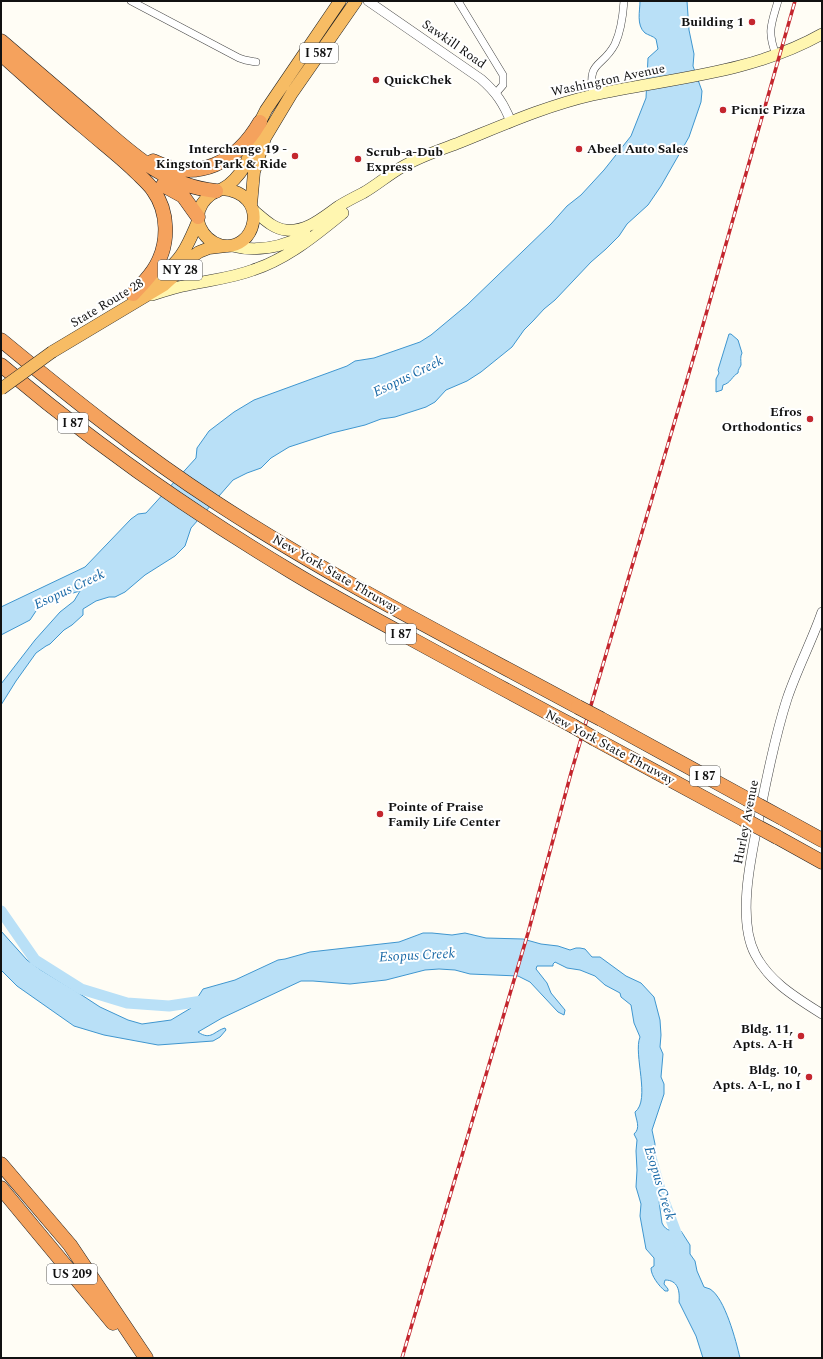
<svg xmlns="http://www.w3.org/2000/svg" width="823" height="1359" viewBox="0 0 823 1359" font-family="Spectral,serif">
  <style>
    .water { fill: #b9e0f7; stroke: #3f96cf }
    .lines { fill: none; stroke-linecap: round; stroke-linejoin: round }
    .river { stroke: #b9e0f7; stroke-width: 11 }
    .minor-casing { stroke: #444; stroke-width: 8 }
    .tertiary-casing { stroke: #444; stroke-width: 10 }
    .secondary-casing { stroke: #333; stroke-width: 12 }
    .trunk-casing { stroke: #222; stroke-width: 13 }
    .motorway-casing { stroke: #222; stroke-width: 15 }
    .minor { stroke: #fff; stroke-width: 7 }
    .tertiary { stroke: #fff; stroke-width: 9 }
    .secondary { stroke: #fff6b0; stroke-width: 11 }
    .trunk { stroke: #f7bc64; stroke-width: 12 }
    .motorway { stroke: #f5a25d; stroke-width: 14 }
    .rail-casing { stroke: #c4262e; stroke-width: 3.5 }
    .rail { stroke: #fff; stroke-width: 2; stroke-dasharray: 6; stroke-linecap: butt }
    .trunk-bridge-casing { stroke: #222; stroke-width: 13; stroke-linecap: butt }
    .motorway-bridge-casing { stroke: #222; stroke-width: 15; stroke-linecap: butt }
    .trunk-bridge { stroke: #f7bc64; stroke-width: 12 }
    .motorway-bridge { stroke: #f5a25d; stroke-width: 14 }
    .poi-dot { fill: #c4262e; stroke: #fff; stroke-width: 1.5 }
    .labels { text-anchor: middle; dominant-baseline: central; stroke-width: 4; stroke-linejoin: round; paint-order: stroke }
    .shield { fill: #fff; stroke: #585858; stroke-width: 1 }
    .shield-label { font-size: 12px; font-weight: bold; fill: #111 }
    .poi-label { font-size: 13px; font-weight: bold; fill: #111; stroke: #fff; text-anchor: end }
    .street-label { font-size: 13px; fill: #111; stroke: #fff }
    .water-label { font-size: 14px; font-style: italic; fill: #1768a6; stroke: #fff }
  </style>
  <rect width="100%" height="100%" fill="#fffdf5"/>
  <path class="water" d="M 640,1 L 687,1 L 689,30 L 694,54 L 693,66 L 702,91 L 701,102 L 689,137 L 661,186 L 648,205 L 627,224 L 619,236 L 606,249 L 591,262 L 555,300 L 544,309 L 533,321 L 524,330 L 512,347 L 481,372 L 467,381 L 446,390 L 435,402 L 426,407 L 395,417 L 381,419 L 365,425 L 332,433 L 289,447 L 271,458 L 261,468 L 247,473 L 233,480 L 191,528 L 185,546 L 175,556 L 145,575 L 125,592 L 115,597 L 109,597 L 96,601 L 83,609 L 83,615 L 72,625 L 64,630 L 50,644 L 46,646 L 36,653 L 16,681 L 1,705 L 1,684 L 35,640 L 60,612 L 74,601 L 80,591 L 42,602 L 30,620 L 1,635 L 1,607 L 85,567 L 131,519 L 138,514 L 146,513 L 196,458 L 197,448 L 209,431 L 234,412 L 254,400 L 347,366 L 355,361 L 374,358 L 420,342 L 431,335 L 467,305 L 551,224 L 567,206 L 581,195 L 604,170 L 631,136 L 646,98 L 648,58 L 658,49 L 656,39 C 653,36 648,35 645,33 C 636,25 640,11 640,1 Z
    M 729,334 L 731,334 L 738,340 L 742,353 C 740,357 741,360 741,365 C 740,368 738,369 738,373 C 732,376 731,383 723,385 L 722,390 L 716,392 L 716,379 L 719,373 L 718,370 Z
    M 1,931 L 27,960 L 41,970 L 74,990 L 100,1007 L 128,1020 L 142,1024 L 171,1020 L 191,1008 L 203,989 L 235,980 L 278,960 L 285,959 L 310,952 L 399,942 L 423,933 L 432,933 L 452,935 L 465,933 L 486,938 L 523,939 L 541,944 L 558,946 L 570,950 L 576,948 L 580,948 L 585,949 L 592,957 L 600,957 L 626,976 L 641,983 L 654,997 L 660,1020 L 661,1035 L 660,1047 L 663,1054 L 661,1077 L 664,1084 L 664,1094 L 652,1130 L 655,1144 L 653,1172 L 658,1194 L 662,1223 C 666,1232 673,1231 681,1231 L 690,1245 L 690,1254 L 695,1261 L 697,1271 L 704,1287 C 706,1288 708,1288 710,1289 C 725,1298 736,1341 740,1358 L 703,1358 L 696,1336 L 679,1302 C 680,1291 678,1280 665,1280 L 664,1284 L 668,1289 L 668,1291 L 665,1291 C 659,1286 651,1276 651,1268 L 654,1266 L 654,1258 L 646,1249 L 640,1216 L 641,1204 L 636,1187 L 637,1170 L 636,1151 L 637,1140 L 634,1134 C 641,1128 636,1120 635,1112 C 651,1100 633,1054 640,1037 L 634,1023 L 631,1005 L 621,997 L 620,993 L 605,985 L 595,976 L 580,970 L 567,968 L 555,962 L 553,964 L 553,966 L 537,966 L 536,969 L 547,983 L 551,993 L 565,1010 L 564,1015 L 558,1012 L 530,982 L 518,976 L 470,974 L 455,970 L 439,969 L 425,970 L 386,980 L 350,984 L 313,981 L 301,981 L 222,1018 L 198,1032 C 211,1041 214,1031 225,1028 L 226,1030 L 220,1037 L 213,1041 L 158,1045 L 104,1035 L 74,1026 L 17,986 L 1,970 Z"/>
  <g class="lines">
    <path class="river" d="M 1,911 L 35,960 L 81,989 L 127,1003 L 169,1006 L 209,1000
      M 650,1154 L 661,1193 L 681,1246"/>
    <g class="minor-casing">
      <path id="minor" d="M 131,1 L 239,58 L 245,60 L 256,62
        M 458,1 L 503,75 L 503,85 L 496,93
        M 776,55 C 767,31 771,25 778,1
        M 593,95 C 587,59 602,69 615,44 C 621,31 623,15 624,1"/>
    </g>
    <g class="tertiary-casing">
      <path id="tertiary" d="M 368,1 L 481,79 C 496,92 504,104 511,122
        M 822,612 C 812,641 797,669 787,699 C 776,733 769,767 762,802 C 754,844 735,915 755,954 C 769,982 797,998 822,1014"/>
    </g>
    <g class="secondary-casing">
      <path id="secondary" d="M 253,210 C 263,218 273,229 286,230 C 307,232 323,217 339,206 C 347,201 355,197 363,193 C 377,185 388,175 402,167 C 419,157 437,151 456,144 C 501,126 545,106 593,95 C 670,78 751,74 822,34
        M 232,246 C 258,253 282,247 306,235
        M 152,295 C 164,291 176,287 188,285 C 210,280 232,278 253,270 C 287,259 316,235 343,213"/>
    </g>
    <g class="trunk-casing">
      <path id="trunk" d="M 222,189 C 232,184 240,174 246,164 L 260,122 L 266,110 L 340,1
        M 222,189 C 272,193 256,254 220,245 C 210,242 204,236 200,227 C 193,210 206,194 222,189 Z
        M 251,205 L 254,172 L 265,138 L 292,93 L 356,1
        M 141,289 C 158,278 175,267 185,249 C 190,240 194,231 198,221
        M 52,352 L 164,285 L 176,274 L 189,259 L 199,252 L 209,248 L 226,246"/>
    </g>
    <g class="motorway-casing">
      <path id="motorway" d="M 1,41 C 29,65 57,89 85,113 C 125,147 161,186 216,191
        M 1,54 C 28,78 55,103 84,127 C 101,142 120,156 137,173 C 142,178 149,184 153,190 C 169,212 169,243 156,266 C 150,277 141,285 133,294
        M 153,161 C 198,183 237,162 260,122
        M 163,185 L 183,196 L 198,217
        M 1,340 C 70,397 140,453 215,502 C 331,578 456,641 578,707
        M 1,365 C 92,442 190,511 292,572 C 330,595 369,616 408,637 C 463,667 518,697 573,726
        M 601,719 L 747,799
        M 595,739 L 743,819
        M 782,818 L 822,840
        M 777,837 L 822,862
        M 1,1164 L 70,1245 L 146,1358
        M 1,1188 L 113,1323"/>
    </g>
    <use href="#minor" class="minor"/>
    <use href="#tertiary" class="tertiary"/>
    <use href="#secondary" class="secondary"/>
    <use href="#trunk" class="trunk"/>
    <use href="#motorway" class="motorway"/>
    <g class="rail-casing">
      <path id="rail" d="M 402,1358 L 528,933 L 571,773 L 697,346 L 795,1"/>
    </g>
    <use href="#rail" class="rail"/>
    <g class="trunk-bridge-casing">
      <path id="trunk-bridge" d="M 1,389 L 52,352"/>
    </g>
    <g class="motorway-bridge-casing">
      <path id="motorway-bridge" d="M 578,707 L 601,719
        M 573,726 L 595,739
        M 747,799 L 782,818
        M 743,819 L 777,837"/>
    </g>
    <use href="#trunk-bridge" class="trunk-bridge"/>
    <use href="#motorway-bridge" class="motorway-bridge"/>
  </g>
  <g class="poi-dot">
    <circle cx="752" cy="22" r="4"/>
    <circle cx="376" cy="80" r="4"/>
    <circle cx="723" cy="110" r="4"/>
    <circle cx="579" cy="149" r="4"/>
    <circle cx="295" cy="156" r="4"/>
    <circle cx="358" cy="159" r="4"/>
    <circle cx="810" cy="419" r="4"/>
    <circle cx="380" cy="814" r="4"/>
    <circle cx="801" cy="1036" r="4"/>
    <circle cx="809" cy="1077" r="4"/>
  </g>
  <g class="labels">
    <g class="shield">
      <rect x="300" y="43" width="38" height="20" rx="3"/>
      <rect x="158" y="260" width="44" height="20" rx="3"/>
      <rect x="58" y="413" width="30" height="20" rx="3"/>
      <rect x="386" y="624" width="30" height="20" rx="3"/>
      <rect x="690" y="766" width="30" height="20" rx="3"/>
      <rect x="47" y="1264" width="50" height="20" rx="3"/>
    </g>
    <g class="shield-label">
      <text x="319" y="53">I 587</text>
      <text x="180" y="270">NY 28</text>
      <text x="73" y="423">I 87</text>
      <text x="401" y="634">I 87</text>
      <text x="705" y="776">I 87</text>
      <text x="72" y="1274">US 209</text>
    </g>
    <g class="poi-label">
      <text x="744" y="22">Building 1</text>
      <text x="384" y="80" text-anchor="start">QuickChek</text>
      <text x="731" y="110" text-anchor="start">Picnic Pizza</text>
      <text x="287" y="149">Interchange 19 -<tspan x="287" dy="15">Kingston Park &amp; Ride</tspan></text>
      <text x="587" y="149" text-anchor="start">Abeel Auto Sales</text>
      <text x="366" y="152" text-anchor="start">Scrub-a-Dub<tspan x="366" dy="15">Express</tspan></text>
      <text x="802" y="412">Efros<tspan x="802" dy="15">Orthodontics</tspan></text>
      <text x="388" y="807" text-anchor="start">Pointe of Praise<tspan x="388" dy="15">Family Life Center</tspan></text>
      <text x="793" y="1029">Bldg. 11,<tspan x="793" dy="15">Apts. A-H</tspan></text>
      <text x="801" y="1070">Bldg. 10,<tspan x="801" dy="15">Apts. A-L, no I</tspan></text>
    </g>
    <g class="street-label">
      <text transform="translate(454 44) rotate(35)">Sawkill Road</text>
      <text transform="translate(608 80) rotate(-12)">Washington Avenue</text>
      <text transform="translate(107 303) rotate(-31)">State Route 28</text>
      <text transform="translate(336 574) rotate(30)">New York State Thruway</text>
      <text transform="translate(610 747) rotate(28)">New York State Thruway</text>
      <text transform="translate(746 822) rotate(-79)">Hurley Avenue</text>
    </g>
    <g class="water-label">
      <text transform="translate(408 376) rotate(-26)">Esopus Creek</text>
      <text transform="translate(69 589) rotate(-25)">Esopus Creek</text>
      <text transform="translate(417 955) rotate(-3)">Esopus Creek</text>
      <text transform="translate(660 1183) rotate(73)">Esopus Creek</text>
    </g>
  </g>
  <rect width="823" height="1359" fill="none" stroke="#111111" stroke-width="4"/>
</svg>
